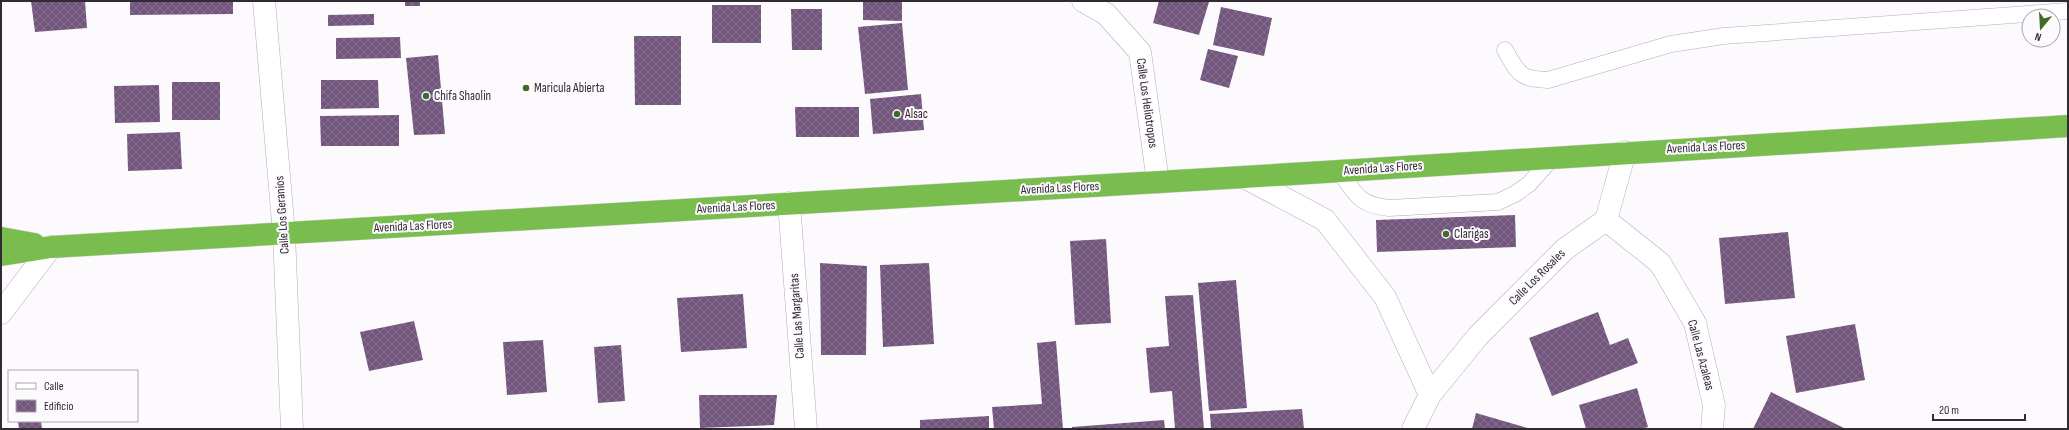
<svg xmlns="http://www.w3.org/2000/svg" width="2069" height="430" viewBox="0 0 2069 430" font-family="'Sofia Sans Condensed',sans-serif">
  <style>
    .building { fill: url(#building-cross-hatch) }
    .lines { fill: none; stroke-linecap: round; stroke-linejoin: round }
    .lane-casing { stroke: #b8a8be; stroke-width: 17 }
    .street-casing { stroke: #b8a8be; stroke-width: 23 }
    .highway-casing { stroke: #d6d4d6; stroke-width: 23 }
    .lane { stroke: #fff; stroke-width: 16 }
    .street { stroke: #fff; stroke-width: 22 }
    .highway { stroke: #79bd4f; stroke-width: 22 }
    .poi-dot { fill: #416a26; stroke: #fdfafe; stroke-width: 1.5 }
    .labels { text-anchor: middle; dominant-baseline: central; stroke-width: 4; stroke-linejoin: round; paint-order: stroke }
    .poi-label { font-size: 13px; fill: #312a33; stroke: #fdfafe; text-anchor: start }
    .street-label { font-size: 13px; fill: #312a33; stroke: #fdfafe }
  </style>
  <defs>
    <pattern id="building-cross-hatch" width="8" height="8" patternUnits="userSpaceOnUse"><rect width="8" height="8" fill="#73567d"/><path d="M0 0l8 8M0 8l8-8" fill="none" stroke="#86708e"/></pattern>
  </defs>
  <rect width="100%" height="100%" fill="#fdfafe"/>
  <path class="building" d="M 31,1 L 85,1 L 87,28 L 35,32 Z
    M 130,1 L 233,1 L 233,14 L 130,15 Z
    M 405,1 L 420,1 L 420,6 L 405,6 Z
    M 863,1 L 902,1 L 902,21 L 863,20 Z
    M 1159,1 L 1209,2 L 1199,35 L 1153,23 Z
    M 712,5 L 761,5 L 761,43 L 712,43 Z
    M 1221,7 L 1272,18 L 1264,56 L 1213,45 Z
    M 791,9 L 822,9 L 822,50 L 792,50 Z
    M 374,14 L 374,25 L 328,26 L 328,15 Z
    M 902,23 L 908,90 L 865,94 L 858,27 Z
    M 634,36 L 681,36 L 681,105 L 635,105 Z
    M 400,37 L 401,58 L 336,59 L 336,38 Z
    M 1208,49 L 1238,56 L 1229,88 L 1200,80 Z
    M 438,55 L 445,134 L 414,135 L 406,58 Z
    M 321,80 L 378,80 L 379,108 L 321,109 Z
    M 172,82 L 220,82 L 220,120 L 172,120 Z
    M 159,85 L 160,122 L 115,123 L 114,86 Z
    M 921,94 L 924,130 L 873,134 L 870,99 Z
    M 795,107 L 859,107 L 859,137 L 796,137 Z
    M 399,115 L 399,146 L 321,146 L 320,116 Z
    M 180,132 L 182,169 L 128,171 L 127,134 Z
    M 1515,215 L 1516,247 L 1377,252 L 1376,220 Z
    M 1788,232 L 1795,298 L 1725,304 L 1719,238 Z
    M 1106,239 L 1111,323 L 1075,325 L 1070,241 Z
    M 820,263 L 867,266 L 866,355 L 821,355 Z
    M 929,263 L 934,344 L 883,347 L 880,265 Z
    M 1236,280 L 1247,408 L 1209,411 L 1198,283 Z
    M 743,294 L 747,348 L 681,352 L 677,298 Z
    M 1193,295 L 1204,429 L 1175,429 L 1172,391 L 1150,393 L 1146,348 L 1169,346 L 1165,296 Z
    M 1598,312 L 1610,345 L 1628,338 L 1638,363 L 1552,396 L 1529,338 Z
    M 414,321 L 423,360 L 369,371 L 360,332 Z
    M 1855,324 L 1865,380 L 1796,393 L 1786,336 Z
    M 543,340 L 547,392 L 507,395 L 503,342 Z
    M 1056,341 L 1063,429 L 994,429 L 992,407 L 1042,404 L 1037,343 Z
    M 621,345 L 625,401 L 598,403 L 594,347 Z
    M 1637,388 L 1648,427 L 1641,429 L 1586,429 L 1579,405 Z
    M 1771,392 L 1846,429 L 1753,429 Z
    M 699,395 L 777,395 L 774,425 L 700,428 Z
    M 1302,409 L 1304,429 L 1211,429 L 1210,414 Z
    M 1476,413 L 1531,429 L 1472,429 Z
    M 989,416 L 989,429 L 920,429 L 920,420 Z
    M 1164,420 L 1165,429 L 1072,429 L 1072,427 Z
    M 18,421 L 41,421 L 42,429 L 19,429 Z"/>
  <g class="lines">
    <g class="lane-casing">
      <path id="lane" d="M 1505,50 C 1518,73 1519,79 1548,80 L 1671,44 L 1724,36 L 2068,11
        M 1339,171 C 1356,194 1358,205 1389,208 L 1498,202 L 1515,194 L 1529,184 L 1553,157"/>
    </g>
    <g class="street-casing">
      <path id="street" d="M 264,1 L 284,234 L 292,429
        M 1083,1 L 1106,14 L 1140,52 L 1158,182
        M 1244,177 L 1325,220 L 1385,297 L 1430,395 L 1413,429
        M 789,203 L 806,429
        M 1606,220 L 1660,263 L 1695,323 L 1714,405 L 1712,429
        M 1,313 L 51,247
        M 1430,395 L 1478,336 L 1565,249 L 1606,220 L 1625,152"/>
    </g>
    <g class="highway-casing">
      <path id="highway" d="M 1,238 L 34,244
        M 1,255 L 51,247 L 1244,177 L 2068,126"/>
    </g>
    <use href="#lane" class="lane"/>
    <use href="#street" class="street"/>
    <use href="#highway" class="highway"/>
  </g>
  <g class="poi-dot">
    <circle cx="526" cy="88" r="4"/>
    <circle cx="426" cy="96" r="4"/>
    <circle cx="897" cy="114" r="4"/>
    <circle cx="1446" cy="234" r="4"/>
  </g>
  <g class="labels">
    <g class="poi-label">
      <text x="534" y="88">Maricula Abierta</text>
      <text x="434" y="96">Chifa Shaolin</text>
      <text x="905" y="114">Alsac</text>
      <text x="1454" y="234">Clarigas</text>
    </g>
    <g class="street-label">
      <text transform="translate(1147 103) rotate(82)">Calle Los Heliotropos</text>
      <text transform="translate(1706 147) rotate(-3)">Avenida Las Flores</text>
      <text transform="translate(1383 168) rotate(-4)">Avenida Las Flores</text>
      <text transform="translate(1060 188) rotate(-3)">Avenida Las Flores</text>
      <text transform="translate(736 207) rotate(-3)">Avenida Las Flores</text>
      <text transform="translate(282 215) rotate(-94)">Calle Los Geranios</text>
      <text transform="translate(413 226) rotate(-3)">Avenida Las Flores</text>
      <text transform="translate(1537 277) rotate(-45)">Calle Los Rosales</text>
      <text transform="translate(797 316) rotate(-94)">Calle Las Margaritas</text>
      <text transform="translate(1701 355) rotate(75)">Calle Las Azaleas</text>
    </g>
  </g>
  <rect width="2069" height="430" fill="none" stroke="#312a33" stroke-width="4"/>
  <rect x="8" y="370" width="130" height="52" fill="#fdfafe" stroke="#aba7ad"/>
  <rect x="16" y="383" width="20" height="6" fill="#ffffff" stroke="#aba7ad"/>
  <text x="44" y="390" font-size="12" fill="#312a33">Calle</text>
  <rect x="16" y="400" width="20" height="12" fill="url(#building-cross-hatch)" stroke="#aba7ad"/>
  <text x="44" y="410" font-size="12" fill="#312a33">Edificio</text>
  <g transform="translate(2041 28) rotate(198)"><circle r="19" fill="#fdfafe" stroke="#aba7ad"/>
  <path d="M0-3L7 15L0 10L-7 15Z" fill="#416a26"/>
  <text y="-6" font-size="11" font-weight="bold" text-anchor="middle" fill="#312a33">N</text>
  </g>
  <path d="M1933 414v6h92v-6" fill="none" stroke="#312a33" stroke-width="2"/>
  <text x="1939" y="414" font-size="12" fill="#312a33" stroke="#fdfafe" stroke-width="3" paint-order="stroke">20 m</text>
</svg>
